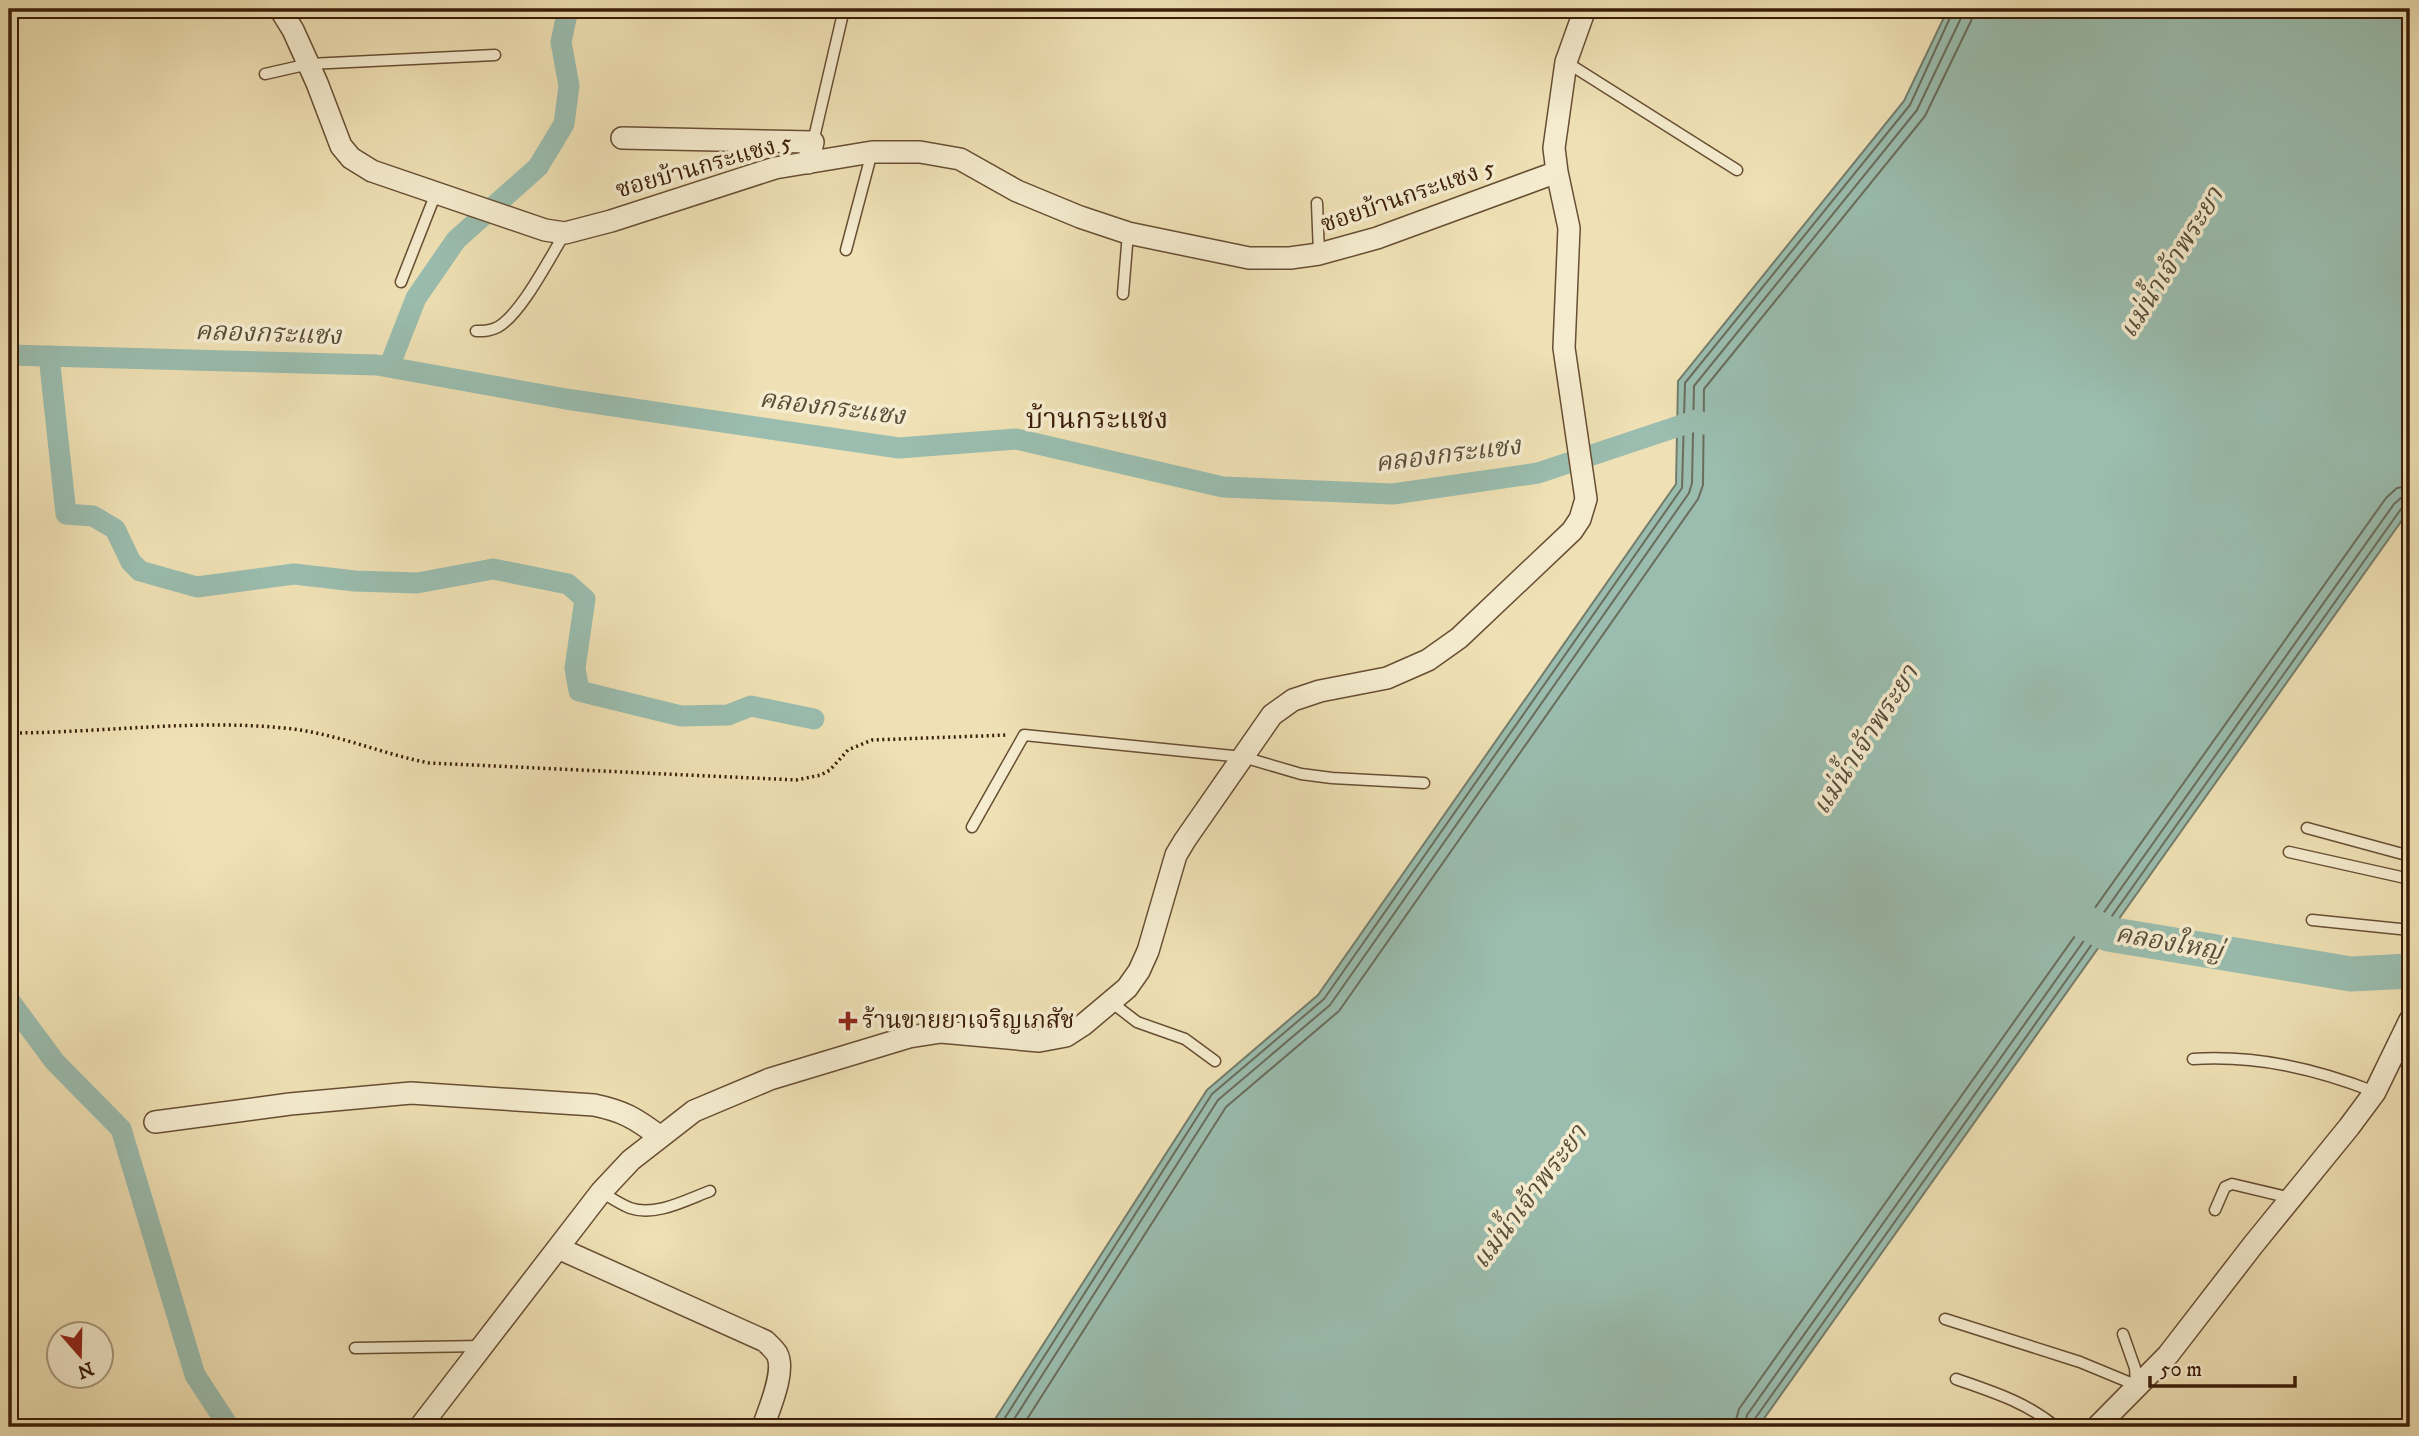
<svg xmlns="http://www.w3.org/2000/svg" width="2419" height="1436" viewBox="0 0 2419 1436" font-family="'IM FELL DW Pica','Noto Serif Thai',serif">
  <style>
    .water { fill: #9abdaf; stroke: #747d6c; stroke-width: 2 }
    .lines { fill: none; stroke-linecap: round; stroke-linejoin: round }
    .shore { stroke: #6a6d5c; stroke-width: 2 }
    .canal { stroke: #9abdaf; stroke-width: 21 }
    .river { stroke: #9abdaf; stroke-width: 35 }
    .lane-casing { stroke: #684e33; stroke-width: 13 }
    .street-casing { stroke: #684e33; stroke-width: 24 }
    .path { stroke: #3b1d08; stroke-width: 3.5; stroke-dasharray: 2 3.5; stroke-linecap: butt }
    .lane { stroke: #f5eccf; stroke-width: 10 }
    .street { stroke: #f5eccf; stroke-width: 21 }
    .poi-dot { fill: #8f2418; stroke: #f5eccf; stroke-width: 2.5 }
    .labels { text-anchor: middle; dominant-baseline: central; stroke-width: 7; stroke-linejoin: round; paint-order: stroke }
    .street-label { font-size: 24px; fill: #3b1d08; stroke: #f5eccf }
    .poi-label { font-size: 24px; fill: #3b1d08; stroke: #f5eccf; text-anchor: start }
    .water-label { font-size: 26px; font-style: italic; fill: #584d3a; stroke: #f5eccf }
    .quarter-label { font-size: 28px; fill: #3b1d08; stroke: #f5eccf }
  </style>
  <rect width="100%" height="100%" fill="#efe1b5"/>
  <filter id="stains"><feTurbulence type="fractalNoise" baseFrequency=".00286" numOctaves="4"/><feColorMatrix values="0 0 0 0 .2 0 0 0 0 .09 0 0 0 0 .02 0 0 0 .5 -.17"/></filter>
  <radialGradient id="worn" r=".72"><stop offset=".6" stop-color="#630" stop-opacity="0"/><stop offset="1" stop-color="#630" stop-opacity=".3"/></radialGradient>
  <path class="water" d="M 1948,9 L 2410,9 L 2410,509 L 1758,1427 L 990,1427 L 1207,1090 L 1318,995 L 1676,484 L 1678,381 L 1904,101 Z"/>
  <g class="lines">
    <path class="shore" d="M 999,1427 L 1212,1094 L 1324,999 L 1682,488 L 1685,383 L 1910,105 L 1954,9
      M 1009,1427 L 1218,1100 L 1330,1005 L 1689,493 L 1692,483 L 1694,386 L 1917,110 L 1961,18 L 1962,9
      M 1022,1427 L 1226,1107 L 1339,1011 L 1698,499 L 1703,485 L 1704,389 L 1925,116 L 1971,21 L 1973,9
      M 1734,1427 L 1739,1409 L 2386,498 L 2397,488 L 2410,486
      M 1744,1427 L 1747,1415 L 2394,504 L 2401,498 L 2410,497
      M 1753,1427 L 1754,1420 L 2401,509 L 2410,505"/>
    <path class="canal" d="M 9,355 L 377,365 L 566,399 L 899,448 L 1016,439 L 1223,487 L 1393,494 L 1538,473 L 1697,420 L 1704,424
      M 49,356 L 66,514 L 93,516 L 115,529 L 131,562 L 140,571 L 197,587 L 294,574 L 355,581 L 417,583 L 493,569 L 568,584 L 585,599 L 575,668 L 579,691 L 681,716 L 728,715 L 751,706 L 814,719
      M 389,367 L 416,298 L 456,240 L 538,167 L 564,124 L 569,86 L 561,42 L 568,9
      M 9,1000 L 55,1062 L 121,1129 L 195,1375 L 229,1427"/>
    <path class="river" d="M 2067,913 L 2108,934 L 2351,974 L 2410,971"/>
    <g class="lane-casing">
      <path id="lane" d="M 1566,62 L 1737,170
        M 265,74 L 309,64 L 495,55
        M 813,142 L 844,9
        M 1317,203 L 1319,254
        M 846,250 L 872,152
        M 401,282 L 436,193
        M 1123,294 L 1128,233
        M 476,331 C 485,331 490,331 498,327 C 522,313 550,257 565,233
        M 972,827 L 1024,735 L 1243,757 L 1301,774 L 1332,778 L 1424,783
        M 2307,828 L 2410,856
        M 2289,852 L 2410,879
        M 2312,920 L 2410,930
        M 1111,1002 L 1137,1022 L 1185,1039 L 1215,1061
        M 2193,1059 C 2257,1055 2316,1069 2375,1092
        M 601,1192 C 610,1197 620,1204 630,1208 C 655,1217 686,1200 710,1191
        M 2215,1210 L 2225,1187 L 2232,1184 L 2291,1198
        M 1945,1319 L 2080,1362 L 2138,1386
        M 2123,1334 L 2135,1368 L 2136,1384
        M 355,1348 L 483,1346
        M 1956,1379 C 1993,1392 2026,1402 2056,1427"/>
    </g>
    <g class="street-casing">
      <path id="street" d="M 280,9 L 293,30 L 317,83 L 341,146 L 351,158 L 372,171 L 545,230 L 565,233 L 611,221 L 775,168 L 872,152 L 920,152 L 960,159 L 1017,191 L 1080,217 L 1128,233 L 1249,258 L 1290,258 L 1319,254 L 1377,238 L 1557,172
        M 622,138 L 813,142 L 808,163
        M 155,1122 L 290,1104 L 411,1093 L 594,1105 C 623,1111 635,1118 659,1136
        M 558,1248 L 765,1341 C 769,1345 774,1349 777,1354 C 786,1371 769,1409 763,1427
        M 420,1427 L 601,1192 L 631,1160 L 694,1111 L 770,1079 L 909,1037 L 941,1032 L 1039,1041 L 1066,1036 L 1083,1025 L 1127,988 L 1139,971 L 1148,951 L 1176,855 L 1185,840 L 1272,715 L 1293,700 L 1320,691 L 1387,678 L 1428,660 L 1459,638 L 1572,531 L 1580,519 L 1586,499 L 1564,348 L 1569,228 L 1557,172 L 1554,148 L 1566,62 L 1585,9
        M 2097,1427 L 2168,1355 L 2253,1245 L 2349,1127 L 2375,1092 L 2410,1020"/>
    </g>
    <path class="path" d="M 9,733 C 103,733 200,718 293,729 C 340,735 383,754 429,763 L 796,780 L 821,775 L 830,770 L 848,750 L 872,740 L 1007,735"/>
    <use href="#lane" class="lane"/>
    <use href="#street" class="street"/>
  </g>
  <path class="poi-dot" d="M844.5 1010.5h7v7h7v7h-7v7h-7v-7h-7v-7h7z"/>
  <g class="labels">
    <g class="street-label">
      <text transform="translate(704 166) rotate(-16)">ซอยบ้านกระแชง 5</text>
      <text transform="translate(1408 196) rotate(-19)">ซอยบ้านกระแชง 5</text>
    </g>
    <g class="poi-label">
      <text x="862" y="1021">ร้านขายยาเจริญเภสัช</text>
    </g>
    <g class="water-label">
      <text transform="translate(2172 263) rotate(-58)">แม่น้ำเจ้าพระยา</text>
      <text transform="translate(268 334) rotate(2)">คลองกระแชง</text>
      <text transform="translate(832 408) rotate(7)">คลองกระแชง</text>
      <text transform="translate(1448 455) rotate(-7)">คลองกระแชง</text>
      <text transform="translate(1866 740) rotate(-57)">แม่น้ำเจ้าพระยา</text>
      <text transform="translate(2169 943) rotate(10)">คลองใหญ่</text>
      <text transform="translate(1530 1197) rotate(-53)">แม่น้ำเจ้าพระยา</text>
    </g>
    <g class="quarter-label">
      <text x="1097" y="419">บ้านกระแชง</text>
    </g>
  </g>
  <rect width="2419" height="1436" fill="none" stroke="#efe1b5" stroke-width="35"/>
  <rect x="10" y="10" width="2398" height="1415" fill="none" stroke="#3b1d08" stroke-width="3.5"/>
  <rect x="18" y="18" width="2384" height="1401" fill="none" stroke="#3b1d08" stroke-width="2"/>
  <g transform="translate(80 1355) rotate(160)"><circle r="33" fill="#f5eccf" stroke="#ab997f" stroke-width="2"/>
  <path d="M0-5L12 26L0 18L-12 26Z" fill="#8f2418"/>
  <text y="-10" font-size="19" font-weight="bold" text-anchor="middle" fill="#3b1d08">N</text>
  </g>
  <path d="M2150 1376v10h145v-10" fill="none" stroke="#3b1d08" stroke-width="3.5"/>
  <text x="2160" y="1376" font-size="21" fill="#3b1d08" stroke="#f5eccf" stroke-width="5" paint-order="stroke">50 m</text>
  <rect width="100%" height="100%" filter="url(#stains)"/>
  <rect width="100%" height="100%" fill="url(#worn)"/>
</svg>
